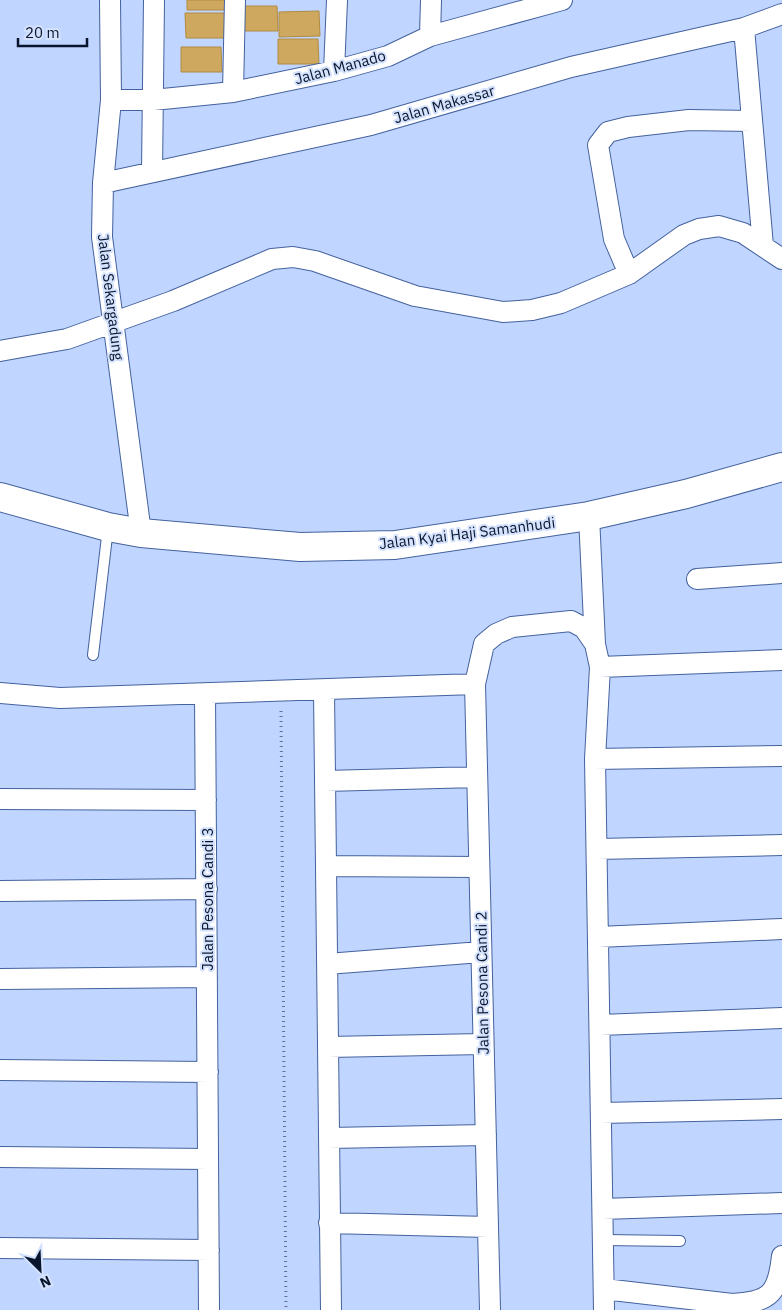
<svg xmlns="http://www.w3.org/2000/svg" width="782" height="1310" viewBox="0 0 782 1310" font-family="'IBM Plex Sans',sans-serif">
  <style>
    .building { fill: #cea85e; stroke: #b08b40 }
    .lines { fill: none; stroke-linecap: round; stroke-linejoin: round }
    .lane-casing { stroke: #44629e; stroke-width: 12 }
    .street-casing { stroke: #44629e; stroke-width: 22 }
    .secondary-casing { stroke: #44629e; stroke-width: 30 }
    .path { stroke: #5f7090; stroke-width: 3; stroke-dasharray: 1 4; stroke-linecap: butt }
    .lane { stroke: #fff; stroke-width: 10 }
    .street { stroke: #fff; stroke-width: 20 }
    .secondary { stroke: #fff; stroke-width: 28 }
    .labels { text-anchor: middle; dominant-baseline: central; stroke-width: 4; stroke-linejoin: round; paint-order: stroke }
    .street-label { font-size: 15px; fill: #09152d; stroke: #d4e2fe }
  </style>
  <rect width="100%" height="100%" fill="#c0d5ff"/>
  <path class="building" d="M 187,0 L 227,0 L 227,10 L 187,10 Z
    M 237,6 L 277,6 L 278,31 L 237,31 Z
    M 319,11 L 320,36 L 279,37 L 279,12 Z
    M 185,13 L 226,13 L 227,38 L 186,38 Z
    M 278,39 L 318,39 L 319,64 L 278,64 Z
    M 181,47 L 221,47 L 222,72 L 181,72 Z"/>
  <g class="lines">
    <g class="lane-casing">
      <path id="lane" d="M 93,655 L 108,528
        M 603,1240 L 680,1241"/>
    </g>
    <g class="street-casing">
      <path id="street" d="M 110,0 L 111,100 L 103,183 L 102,237 L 141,533
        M 744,28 L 763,246
        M 430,36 L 431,0
        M 334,71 L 337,0
        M 233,92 L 235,0
        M 111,100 L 153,100 L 233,92 L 334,71 L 388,56 L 430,36 L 562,0
        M 152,172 L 154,0
        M 103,183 L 371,125 L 571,67 L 744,28 L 782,14
        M 629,274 L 614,239 L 598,145 L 608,132 L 628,127 L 689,120 L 752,121
        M 0,351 L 67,339 L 173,301 L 272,259 L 293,257 L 315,261 L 415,296 L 503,312 L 532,310 L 561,303 L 629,274 L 684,235 L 699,229 L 719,226 L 743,233 L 782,259
        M 589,516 L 595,644
        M 697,579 L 782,573
        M 600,667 L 782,660
        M 324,690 L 331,1310
        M 0,693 L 60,698 L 475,684
        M 205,694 L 209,1310
        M 595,759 L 782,756
        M 325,781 L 477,777
        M 0,799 L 206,800
        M 597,849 L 782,845
        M 326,866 L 479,867
        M 0,891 L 207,889
        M 598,937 L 782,929
        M 327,964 L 481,952
        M 0,979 L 207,977
        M 600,1025 L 782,1018
        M 328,1047 L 483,1044
        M 0,1070 L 208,1072
        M 601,1113 L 782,1109
        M 329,1138 L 486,1135
        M 0,1157 L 208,1159
        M 603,1209 L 782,1203
        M 329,1223 L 488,1227
        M 0,1248 L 209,1250
        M 604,1289 L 732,1304 C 770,1302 778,1294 782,1256
        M 490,1310 L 475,684 L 484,644 L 496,634 L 512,627 L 571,621 L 584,628 L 595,644 L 600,667 L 595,759 L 604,1310"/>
    </g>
    <g class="secondary-casing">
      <path id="secondary" d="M 0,497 L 108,527 L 141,533 L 300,547 L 395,545 L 589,516 L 686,494 L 782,467"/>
    </g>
    <path class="path" d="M 281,711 L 286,1310"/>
    <use href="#lane" class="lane"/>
    <use href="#street" class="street"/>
    <use href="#secondary" class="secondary"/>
  </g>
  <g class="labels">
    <g class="street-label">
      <text transform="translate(340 67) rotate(-15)">Jalan Manado</text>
      <text transform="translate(444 104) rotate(-16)">Jalan Makassar</text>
      <text transform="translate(111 297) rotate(83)">Jalan Sekargadung</text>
      <text transform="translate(467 533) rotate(-7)">Jalan Kyai Haji Samanhudi</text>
      <text transform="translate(207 899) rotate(-90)">Jalan Pesona Candi 3</text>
      <text transform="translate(482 983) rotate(-91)">Jalan Pesona Candi 2</text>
    </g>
  </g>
  <g transform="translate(40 1270) rotate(156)" stroke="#d4e2fe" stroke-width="4" paint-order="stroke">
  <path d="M0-4L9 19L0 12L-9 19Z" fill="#09152d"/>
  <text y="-8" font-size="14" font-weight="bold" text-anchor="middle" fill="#09152d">N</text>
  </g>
  <path d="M18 38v8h69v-8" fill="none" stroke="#09152d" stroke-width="2.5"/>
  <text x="25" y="38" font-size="15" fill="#09152d" stroke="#d4e2fe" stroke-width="4" paint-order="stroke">20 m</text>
</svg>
